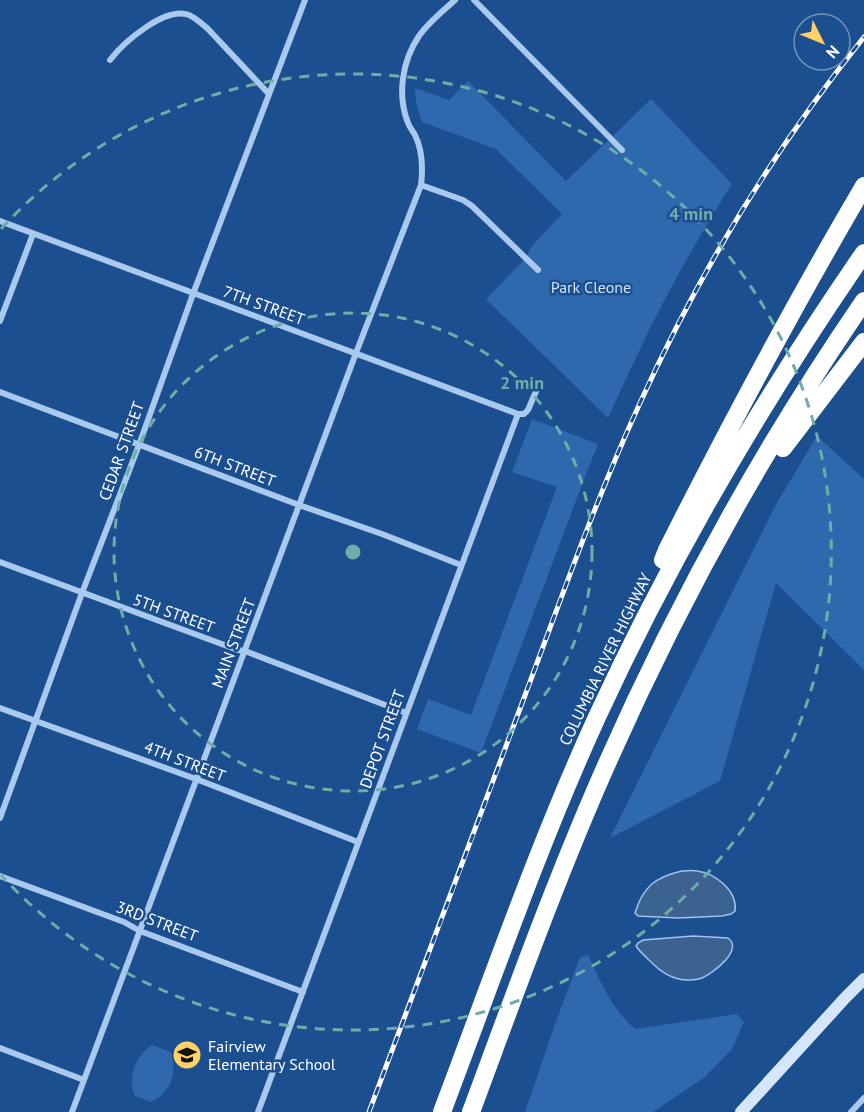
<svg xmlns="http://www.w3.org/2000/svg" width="864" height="1112" viewBox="0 0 864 1112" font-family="'PT Sans',sans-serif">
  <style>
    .green { fill: #2e69ad }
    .water { fill: #3c6290; stroke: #9cc4f0; stroke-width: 1.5 }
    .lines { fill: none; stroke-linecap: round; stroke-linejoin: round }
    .minor { stroke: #a9c9ee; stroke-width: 6 }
    .secondary { stroke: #d6e6fa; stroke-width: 12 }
    .motorway { stroke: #fff; stroke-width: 18 }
    .rail-casing { stroke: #fff; stroke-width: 5 }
    .rail { stroke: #1b4f8f; stroke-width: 3; stroke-dasharray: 9; stroke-linecap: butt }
    .ring { fill: none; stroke: #6fada8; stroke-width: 3; stroke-dasharray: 10 8 }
    .labels { text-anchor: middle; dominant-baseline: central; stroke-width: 5; stroke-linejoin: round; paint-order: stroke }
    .park-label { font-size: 16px; fill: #cfe3fa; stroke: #1b4f8f }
    .street-label { font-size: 16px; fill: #fff; stroke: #1b4f8f }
    .poi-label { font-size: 16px; fill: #fff; stroke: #1b4f8f; text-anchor: start }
    .centre { fill: #6fada8; stroke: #1b4f8f; stroke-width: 3 }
    .ring-label { font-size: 18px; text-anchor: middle; font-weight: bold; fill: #6fada8; stroke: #1b4f8f; stroke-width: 5; stroke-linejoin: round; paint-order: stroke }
  </style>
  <rect width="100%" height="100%" fill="#1b4f8f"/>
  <path class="green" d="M 468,81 L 566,181 L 651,99 L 732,184 C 708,222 685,261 664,301 C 644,339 626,379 608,418 L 486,299 L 526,258 L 531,247 L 562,214 L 496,149 L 422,122 L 416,102 L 415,88 L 449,100 Z
    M 532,419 L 598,444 L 586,474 L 481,753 L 417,729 L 428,699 L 471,715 L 557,487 L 512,472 Z
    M 817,436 L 864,479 L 864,670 L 776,583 L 720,781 L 610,838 L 775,506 Z
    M 588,955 C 601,983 611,1008 635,1029 L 737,1014 L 744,1022 L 732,1049 L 705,1077 L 653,1112 L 525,1112 L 554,1027 L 580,957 Z
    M 152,1045 L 171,1052 C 177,1073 172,1092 151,1102 L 135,1096 C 127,1077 135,1056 152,1045 Z"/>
  <path class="water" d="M 682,871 C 686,871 692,870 697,871 C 715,873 738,891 735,911 L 731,914 L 722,916 L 679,918 L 638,916 L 635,913 C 643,887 655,877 682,871 Z
    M 693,936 L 728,938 C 744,950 713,973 702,978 C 697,980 685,981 679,979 C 669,977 659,970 652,963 C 646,957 640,952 636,946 L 638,943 L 643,940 Z"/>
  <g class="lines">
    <path class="minor" d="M 474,0 L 622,150
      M 110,60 C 124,42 165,6 189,15 C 196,18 202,24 208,29 L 269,94
      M 421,185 L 463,200 L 472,206 L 538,270
      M 0,221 L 518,414
      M 0,321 L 33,234
      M 0,392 L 299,505 L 382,534 L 461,565
      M 518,414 L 524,414 L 528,410 L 540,382
      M 0,562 L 238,650 L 245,651 L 406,713
      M 0,708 L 196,779 L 358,842
      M 0,818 L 82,593 L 139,445 L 193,294 L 305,0
      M 0,876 L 124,922 L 140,931 L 303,992
      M 0,1048 L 84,1080
      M 72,1112 L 356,353 L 421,185 C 423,168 423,151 415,135 C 413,131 410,128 408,123 C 397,95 402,61 419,36 C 429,22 443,11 455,0
      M 258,1112 L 518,414
      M 851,1112 L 864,1098"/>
    <path class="secondary" d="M 741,1112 L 845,998 L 864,979"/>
    <path class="motorway" d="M 783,448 L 864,342
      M 663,560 L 667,550 C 729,427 794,305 864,186
      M 442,1112 C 492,980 538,846 597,717 C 672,554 762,401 864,253
      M 471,1112 C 510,1007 548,901 592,798 C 666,625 757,457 864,301"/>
    <g class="rail-casing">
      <path id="rail" d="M 369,1112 C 421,974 473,836 524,698 C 561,599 596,499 640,403 C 699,273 774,149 864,37"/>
    </g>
    <use href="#rail" class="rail"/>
  </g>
  <g class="ring">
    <circle cx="353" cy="552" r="239"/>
    <path d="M1 229A478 478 0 1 1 1 875"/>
  </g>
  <defs>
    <g id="school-disc" transform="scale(1.5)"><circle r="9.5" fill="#ffd166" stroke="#1b4f8f"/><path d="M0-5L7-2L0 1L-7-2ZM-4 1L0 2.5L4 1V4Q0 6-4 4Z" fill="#111"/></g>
  </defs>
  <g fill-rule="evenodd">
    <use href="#school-disc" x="187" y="1055"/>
  </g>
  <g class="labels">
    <g class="park-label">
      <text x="591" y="287">Park Cleone</text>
    </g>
    <g class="street-label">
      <text transform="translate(264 305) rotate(20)">7TH STREET</text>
      <text transform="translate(121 451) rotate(-70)">CEDAR STREET</text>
      <text transform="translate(235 466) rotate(21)">6TH STREET</text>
      <text transform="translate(174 613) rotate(20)">5TH STREET</text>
      <text transform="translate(233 643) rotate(-69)">MAIN STREET</text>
      <text transform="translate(605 659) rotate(-64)">COLUMBIA RIVER HIGHWAY</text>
      <text transform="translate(382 739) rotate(-70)">DEPOT STREET</text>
      <text transform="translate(185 761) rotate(21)">4TH STREET</text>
      <text transform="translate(157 921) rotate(21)">3RD STREET</text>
    </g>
    <g class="poi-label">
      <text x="208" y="1046">Fairview<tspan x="208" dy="18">Elementary School</tspan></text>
    </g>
  </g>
  <circle cx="353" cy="552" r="9" class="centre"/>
  <g class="ring-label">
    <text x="691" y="220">4 min</text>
    <text x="522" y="389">2 min</text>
  </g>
  <g transform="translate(822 42) rotate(133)"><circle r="28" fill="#1b4f8f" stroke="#7695bc" stroke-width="1.5"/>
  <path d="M0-4.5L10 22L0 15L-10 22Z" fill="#ffd166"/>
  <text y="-9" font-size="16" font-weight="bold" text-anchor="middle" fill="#ffffff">N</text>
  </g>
</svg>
